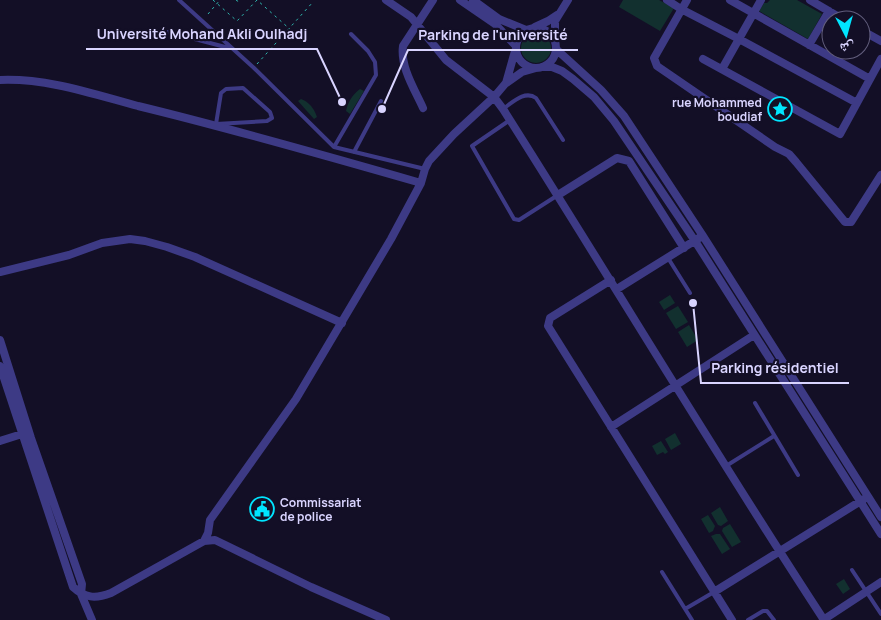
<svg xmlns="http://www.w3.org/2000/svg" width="881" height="620" viewBox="0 0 881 620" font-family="Manrope,'Noto Naskh Arabic',sans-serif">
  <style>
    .green { fill: #12302f }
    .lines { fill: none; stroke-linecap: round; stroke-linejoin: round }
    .path { stroke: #2fb8b0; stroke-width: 1; stroke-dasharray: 2.5 4; stroke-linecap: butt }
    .service { stroke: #3d3a85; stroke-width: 4 }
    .minor { stroke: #3d3a85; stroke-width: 8 }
    .labels { text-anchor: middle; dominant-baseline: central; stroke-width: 4.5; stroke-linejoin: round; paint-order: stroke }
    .poi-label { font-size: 12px; font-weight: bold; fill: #d9d4ff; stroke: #130f26; text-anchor: end }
    .leader { fill: none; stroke: #d9d4ff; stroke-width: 2 }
    .callout-dot { fill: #d9d4ff; stroke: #130f26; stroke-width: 2 }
    .callout-label { font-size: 14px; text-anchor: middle; font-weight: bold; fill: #d9d4ff; stroke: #130f26; stroke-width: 4.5; stroke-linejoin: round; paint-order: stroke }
  </style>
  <rect width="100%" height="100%" fill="#130f26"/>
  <path class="green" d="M 623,0 L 659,0 L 674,8 L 660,31 L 619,7 Z
    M 770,0 L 797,0 L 822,14 L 808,39 L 759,11 L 764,3 L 767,3 Z
    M521 48a15 15 0 1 1 30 0a15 15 0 1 1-30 0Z
    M 360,89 L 364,91 L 350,114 L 346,111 C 348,102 352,95 360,89 Z
    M 301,99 C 309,102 314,108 317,117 L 314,119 L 298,101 Z
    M 670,295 L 675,303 L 664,310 L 659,302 Z
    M 678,306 L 688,322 L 676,329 L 666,313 Z
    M 689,325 L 698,340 L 687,347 L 678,332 Z
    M 675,433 L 681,444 L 671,450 L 665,439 Z
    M 661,441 L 668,452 L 665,454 L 663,452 L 657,455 L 652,446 Z
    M 720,507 L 728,521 L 721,526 L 718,525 L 711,513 Z
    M 708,515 L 715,526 L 713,531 L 709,533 L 701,519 Z
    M 730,524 L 741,542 L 732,547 L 722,531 L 723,528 Z
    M 716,534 L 720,534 L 730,549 L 722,554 L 711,536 Z
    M 844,579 L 850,589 L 843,594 L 836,584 Z"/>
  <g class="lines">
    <path class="path" d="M 213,0 L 237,21 L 257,0 L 301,39
      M 236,0 L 239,2 L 240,0
      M 208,14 L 220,0
      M 257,64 L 313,2"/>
    <path class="service" d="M 179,0 L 254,68 L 334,147 L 425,169
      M 168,32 L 229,48
      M 243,88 L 270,112 L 272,118 L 267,121 L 216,124 L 221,93 L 226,89 Z
      M 503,109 C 513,102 525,90 536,98 L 563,140
      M 510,120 L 472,146 L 514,219 L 519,220 L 558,195
      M 334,147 L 376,75 L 375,62 L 368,51 L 351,34
      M 354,152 L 381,101
      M 668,258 L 690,293
      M 755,403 L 798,475
      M 726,466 L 774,436
      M 852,570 L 881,614
      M 662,572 L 692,620
      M 685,609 L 714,592
      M 748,620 L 763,611 L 767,611 L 774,620"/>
    <path class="minor" d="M 386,0 L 411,17 L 446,60 L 494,97 L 503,109 C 611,279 714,452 824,620
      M 460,0 L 495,24 L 515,45
      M 473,0 L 499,19 L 526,30
      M 667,0 L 681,9 L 739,39 L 857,103
      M 687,0 L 654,58 L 657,66 L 775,147 L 789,154 L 796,162 L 845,222 L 851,222 L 881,175
      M 730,0 L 870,79
      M 810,0 L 844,20
      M 535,27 L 548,21 L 557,15
      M516 48a20 20 0 1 1 40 0a20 20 0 1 1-40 0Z
      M 861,30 L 881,41
      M 555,39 L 555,21 L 568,0
      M 809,45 L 829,11
      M 556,49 L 601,90 L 624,116 L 703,236 L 881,517
      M 703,59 L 840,134 L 881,59
      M 542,67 L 552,67 L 562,71 L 573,79 L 594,97 L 614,121 L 695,241 L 881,534
      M 722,69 L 761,0
      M 0,80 C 47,78 93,94 138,106 C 233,129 327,156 421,183
      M 506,83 L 515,51
      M 423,108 C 415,90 400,67 403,46 L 433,0
      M 558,195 L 617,158 L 629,161 L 684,248
      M 0,272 L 69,255 L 102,243 L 130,239 L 145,241 L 167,247 L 195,257 L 342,323
      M 611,280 L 550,318 L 548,326 L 732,620
      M 617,289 L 699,238
      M 0,340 L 31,438 L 82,584 L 81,594 L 92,620
      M 0,366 L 73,587 C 85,598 95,599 111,593 L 204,541 L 215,540 L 311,587 L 386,620
      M 611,427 L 754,335
      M 0,441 L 22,434
      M 204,541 L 208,533 L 210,520 L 296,399 L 391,239 L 421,183 L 425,169 L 429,161 L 454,134 L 494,97 L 505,84 L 522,72 L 536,68
      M 714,592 L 864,499
      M 823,620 L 881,582"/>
  </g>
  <defs>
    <g id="sight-ring" transform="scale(1.25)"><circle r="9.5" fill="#130f26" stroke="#00e5ff" stroke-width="1.5"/><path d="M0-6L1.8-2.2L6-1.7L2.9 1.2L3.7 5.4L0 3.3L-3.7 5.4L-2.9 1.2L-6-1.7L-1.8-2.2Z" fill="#00e5ff"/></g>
    <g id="civic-ring" transform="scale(1.25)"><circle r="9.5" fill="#130f26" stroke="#00e5ff" stroke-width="1.5"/><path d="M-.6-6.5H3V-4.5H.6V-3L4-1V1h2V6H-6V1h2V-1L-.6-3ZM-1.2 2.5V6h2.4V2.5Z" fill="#00e5ff"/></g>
  </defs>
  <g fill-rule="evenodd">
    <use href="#sight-ring" x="780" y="109"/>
    <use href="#civic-ring" x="262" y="509"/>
  </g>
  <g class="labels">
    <g class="poi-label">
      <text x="762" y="102">rue Mohammed<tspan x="762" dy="14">boudiaf</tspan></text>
      <text x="280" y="502" text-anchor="start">Commissariat<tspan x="280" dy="14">de police</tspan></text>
    </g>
  </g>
  <path class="leader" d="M342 102L317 49H86M382 109L408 50H578M693 303L701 383H849"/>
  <g class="callout-dot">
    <circle cx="342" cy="102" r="5"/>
    <circle cx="382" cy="109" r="5"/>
    <circle cx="693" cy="303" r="5"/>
  </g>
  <g class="callout-label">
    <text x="202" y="39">Université Mohand Akli Oulhadj</text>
    <text x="493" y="40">Parking de l'université</text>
    <text x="775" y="373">Parking résidentiel</text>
  </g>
  <g transform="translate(846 35) rotate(174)"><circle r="24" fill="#130f26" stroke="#625e7d"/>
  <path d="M0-4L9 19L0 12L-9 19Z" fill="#00e5ff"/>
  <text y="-8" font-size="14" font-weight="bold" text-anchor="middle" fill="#d9d4ff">ش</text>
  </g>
</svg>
